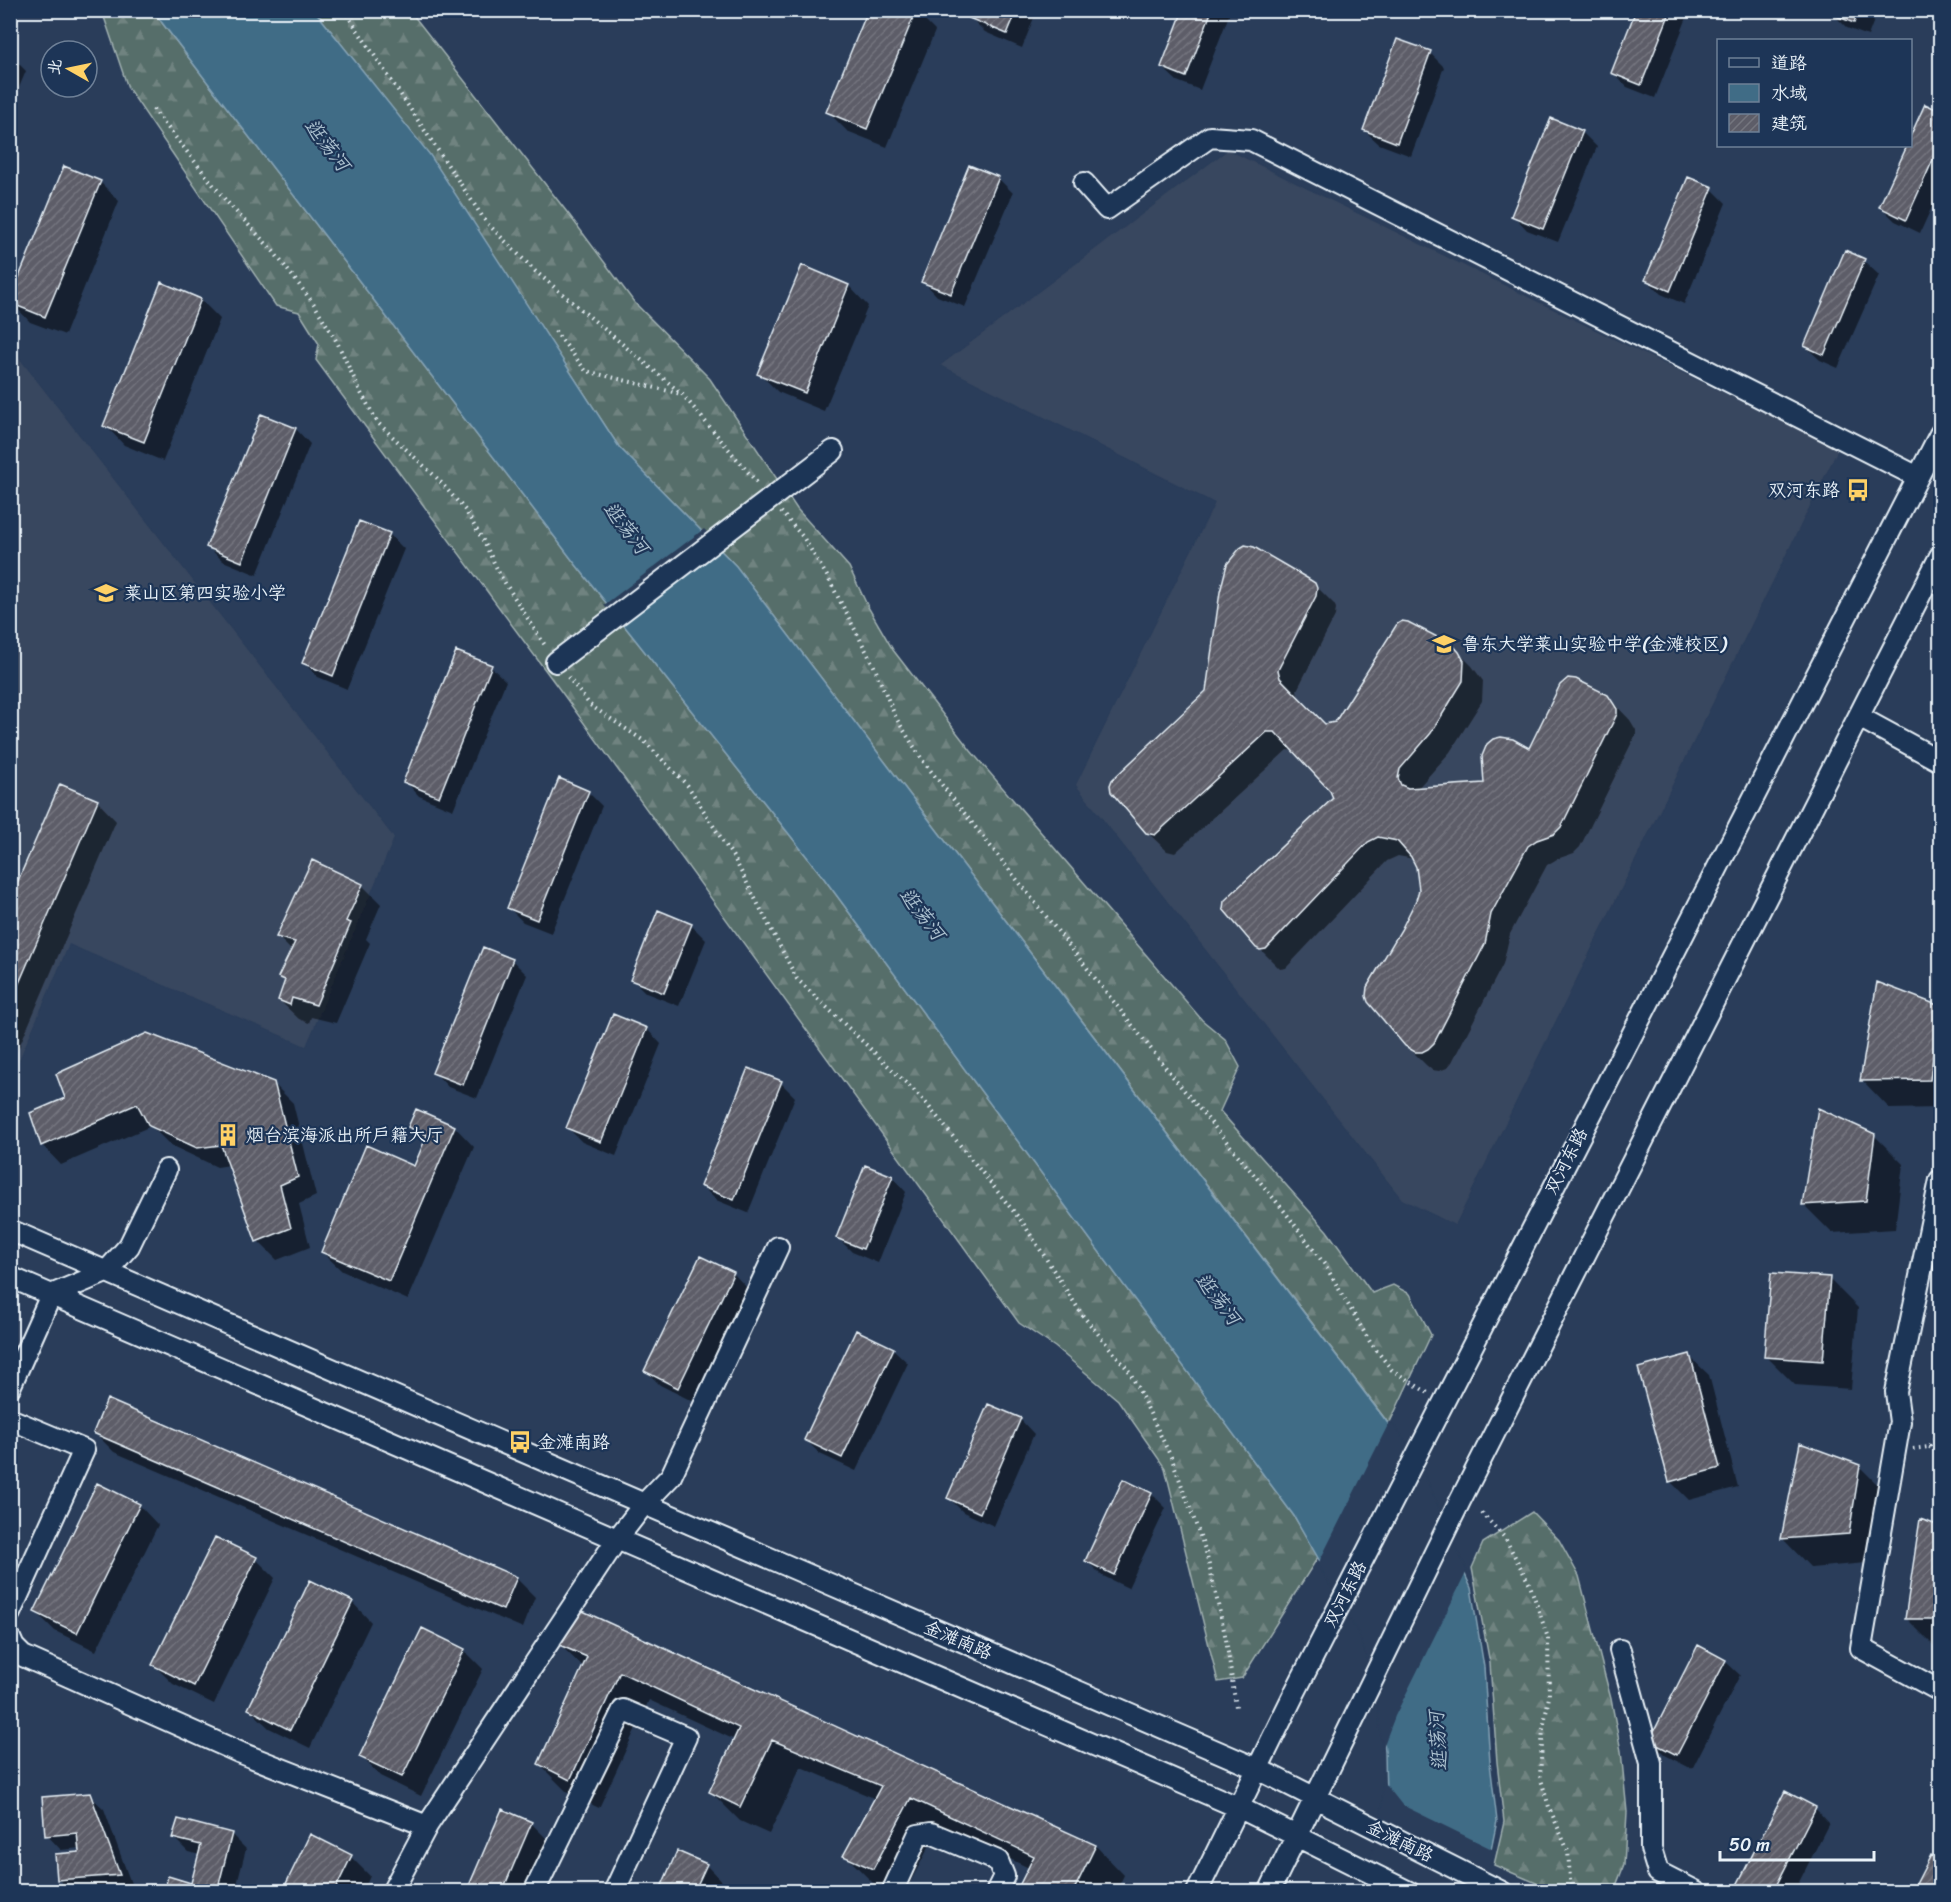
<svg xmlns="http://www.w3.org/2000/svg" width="1951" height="1902" viewBox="0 0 1951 1902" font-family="Sriracha,'LXGW WenKai TC',sans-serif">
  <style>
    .built { fill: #39475e }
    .forest { fill: url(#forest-firs); stroke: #a0b0b1; stroke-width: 1.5 }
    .water { fill: #406c86; stroke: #83a1b4; stroke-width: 1.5 }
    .pier { fill: #2a3d5a }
    .shadow { fill: #0007 }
    .building { fill: url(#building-hatch); stroke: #e8f1f8; stroke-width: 1.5 }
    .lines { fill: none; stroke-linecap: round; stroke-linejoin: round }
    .minor-casing { stroke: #e8f1f8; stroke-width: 24 }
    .path { stroke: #e8f1f8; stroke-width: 4; stroke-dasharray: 1.5 4.5; stroke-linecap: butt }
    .minor { stroke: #1d3557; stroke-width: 20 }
    .labels { text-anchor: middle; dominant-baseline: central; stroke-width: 4.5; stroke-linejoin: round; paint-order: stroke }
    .poi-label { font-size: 18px; fill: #e8f1f8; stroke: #1d3557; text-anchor: start }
    .street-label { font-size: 18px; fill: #e8f1f8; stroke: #1d3557 }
    .water-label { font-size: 20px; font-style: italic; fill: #adc2d0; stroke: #1d3557 }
  </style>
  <defs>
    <pattern id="forest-firs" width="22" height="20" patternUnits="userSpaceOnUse" patternTransform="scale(1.5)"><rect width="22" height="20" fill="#576e6a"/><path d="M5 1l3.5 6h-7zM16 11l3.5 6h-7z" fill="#6f8380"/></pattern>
    <pattern id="building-hatch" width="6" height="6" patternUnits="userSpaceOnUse" patternTransform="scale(1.5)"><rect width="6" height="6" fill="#5d5d68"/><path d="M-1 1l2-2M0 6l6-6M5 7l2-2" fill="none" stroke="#74757e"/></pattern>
  </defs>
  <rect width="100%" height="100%" fill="#2a3d5a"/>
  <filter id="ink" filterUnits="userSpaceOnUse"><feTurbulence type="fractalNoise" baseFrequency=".0167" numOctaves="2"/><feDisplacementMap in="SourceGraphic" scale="12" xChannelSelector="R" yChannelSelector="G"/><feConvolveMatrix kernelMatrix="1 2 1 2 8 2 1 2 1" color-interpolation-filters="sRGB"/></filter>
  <g filter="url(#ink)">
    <path class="built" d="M 1228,150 L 1838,449 L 1455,1225 L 1402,1199 L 1076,785 L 1215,503 L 941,365 Z
      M 11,348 L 394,838 L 306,1046 L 69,944 L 11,1078 Z"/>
    <path class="forest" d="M 102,11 L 153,11 L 573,561 L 823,877 L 1294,1516 L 1318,1557 L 1242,1678 L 1218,1682 L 1165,1468 L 1118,1400 L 1055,1347 L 1019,1323 L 563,694 L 316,360 L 319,344 L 299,312 L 276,306 L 128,88 Z
      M 315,11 L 410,11 L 570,216 L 634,302 L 710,379 L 797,509 L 849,567 L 868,607 L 893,650 L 971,751 L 1202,1020 L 1225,1039 L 1240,1067 L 1220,1111 L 1327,1231 L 1372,1293 L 1393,1285 L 1410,1294 L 1431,1335 L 1389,1424 L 736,566 L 619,447 L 430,156 Z
      M 1532,1512 L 1559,1540 L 1579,1576 L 1611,1699 L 1621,1751 L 1627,1812 L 1624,1865 L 1614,1891 L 1555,1891 L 1494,1865 L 1504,1822 L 1497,1762 L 1490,1663 L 1472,1568 L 1483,1543 Z"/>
    <path class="water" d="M 153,11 L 315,11 L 430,155 L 619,447 L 736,566 L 1412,1455 L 1471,1588 L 1484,1667 L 1490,1763 L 1497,1821 L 1487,1869 L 1386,1799 L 1385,1751 L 1379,1685 L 1361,1633 L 1294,1516 L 823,877 L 573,561 Z"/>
    <path class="pier" d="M 704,529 L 723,548 L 621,626 L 604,605 Z
      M 1390,1421 L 1415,1454 L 1467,1571 L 1395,1716 L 1382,1750 L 1376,1686 L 1359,1634 L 1318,1564 Z
      M 1382,1769 L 1383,1781 L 1402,1805 L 1494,1850 L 1482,1891 L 1361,1891 L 1380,1825 L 1383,1798 Z"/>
    <path class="shadow" d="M 869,10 L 912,10 L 916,12 L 935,31 L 887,147 L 847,131 L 827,111 Z
      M 974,10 L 1037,10 L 1022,48 L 985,32 L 971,18 Z
      M 1185,10 L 1231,10 L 1200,90 L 1177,81 L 1162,67 Z
      M 1637,10 L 1690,10 L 1655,98 L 1627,87 L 1613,73 Z
      M 1834,10 L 1878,10 L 1868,36 L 1847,28 L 1833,14 Z
      M 1430,53 L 1444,67 L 1411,156 L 1379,144 L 1364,130 Z
      M 10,55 L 26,71 L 10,109 Z
      M 1926,106 L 1940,113 L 1940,189 L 1920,233 L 1895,221 L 1881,207 L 1908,146 L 1910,146 Z
      M 1552,120 L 1583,133 L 1597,147 L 1558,242 L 1527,230 L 1513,215 Z
      M 970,167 L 999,179 L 1013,193 L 965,307 L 937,296 L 923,281 Z
      M 100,182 L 119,201 L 65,335 L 30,322 L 11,302 Z
      M 1712,189 L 1726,203 L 1684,304 L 1661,294 L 1647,280 Z
      M 1846,252 L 1864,261 L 1879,275 L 1838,368 L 1820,360 L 1805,346 Z
      M 803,267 L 849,286 L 868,306 L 824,411 L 778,392 L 759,373 Z
      M 162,284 L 201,300 L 220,319 L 163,461 L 124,445 L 105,425 Z
      M 261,416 L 296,429 L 310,444 L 257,575 L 223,561 L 208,547 Z
      M 360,523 L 390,535 L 404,549 L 347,689 L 318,677 L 304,663 Z
      M 1314,584 L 1334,604 L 1336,608 L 1335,616 L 1297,690 L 1299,699 L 1325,725 L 1336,723 L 1452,646 L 1472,666 L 1483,681 L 1482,701 L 1450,752 L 1418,788 L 1485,785 L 1530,750 L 1607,696 L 1630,720 L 1636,730 L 1636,734 L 1580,847 L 1574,853 L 1557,859 L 1547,865 L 1510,934 L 1503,964 L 1452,1062 L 1447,1068 L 1439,1071 L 1432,1070 L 1426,1065 L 1406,1045 L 1402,931 L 1420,890 L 1418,867 L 1414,859 L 1398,856 L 1387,861 L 1286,968 L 1280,969 L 1258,947 L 1335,798 L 1331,790 L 1295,751 L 1287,750 L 1175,853 L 1167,851 L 1147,832 L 1208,692 Z
      M 457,652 L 491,667 L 506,681 L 453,810 L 419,796 L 405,781 Z
      M 10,771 L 17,777 L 10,791 Z
      M 588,792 L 602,806 L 551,933 L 523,922 L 509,908 Z
      M 97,801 L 116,821 L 10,1068 L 10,903 Z
      M 362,885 L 381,904 L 366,939 L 370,943 L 336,1023 L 311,1017 L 309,1023 L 299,1019 L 279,1000 L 286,982 L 280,976 L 292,951 L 278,937 Z
      M 691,925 L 706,940 L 679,1006 L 646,993 L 632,979 Z
      M 484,949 L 513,961 L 527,975 L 477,1098 L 448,1087 L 434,1072 Z
      M 1879,984 L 1940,1008 L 1940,1108 L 1890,1109 L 1862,1080 Z
      M 613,1016 L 647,1029 L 661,1044 L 616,1156 L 582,1142 L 568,1128 Z
      M 273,1083 L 293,1103 L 316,1196 L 299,1204 L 310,1247 L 277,1260 L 258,1241 L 230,1165 L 217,1167 L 170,1145 L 151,1126 L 61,1165 L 42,1145 L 31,1113 Z
      M 781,1083 L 795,1097 L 748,1213 L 716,1200 L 702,1186 Z
      M 417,1111 L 455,1127 L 474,1147 L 408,1300 L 342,1271 L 322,1252 L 415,1168 L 425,1142 L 410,1127 Z
      M 1874,1135 L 1903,1164 L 1895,1229 L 1832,1233 L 1804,1205 Z
      M 892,1177 L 906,1192 L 878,1263 L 852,1252 L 838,1238 Z
      M 733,1273 L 747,1288 L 692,1401 L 660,1385 L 646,1371 Z
      M 1829,1279 L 1858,1308 L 1851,1389 L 1795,1385 L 1766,1356 Z
      M 893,1349 L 908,1363 L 856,1471 L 820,1454 L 806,1440 Z
      M 1689,1356 L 1709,1375 L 1738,1487 L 1689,1500 L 1670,1481 Z
      M 1020,1419 L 1034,1434 L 994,1526 L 963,1512 L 949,1498 Z
      M 95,1433 L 516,1578 L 535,1597 L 523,1628 L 114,1452 Z
      M 1859,1466 L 1888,1495 L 1877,1562 L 1811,1568 L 1783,1539 Z
      M 1124,1481 L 1152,1494 L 1166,1508 L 1128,1588 L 1101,1575 L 1087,1561 Z
      M 139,1505 L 158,1525 L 96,1651 L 55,1631 L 36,1612 Z
      M 1922,1521 L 1940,1527 L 1940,1647 L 1935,1647 L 1906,1618 Z
      M 256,1559 L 275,1578 L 214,1704 L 173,1684 L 154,1665 Z
      M 352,1602 L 371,1622 L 310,1748 L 269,1728 L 249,1709 Z
      M 559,1644 L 1096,1846 L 1124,1875 L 1116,1892 L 1018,1892 L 1029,1868 L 940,1826 L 905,1892 L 890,1892 L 874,1884 L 845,1855 L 876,1799 L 801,1767 L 769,1834 L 740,1821 L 711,1792 L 735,1740 L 649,1700 L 599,1808 L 568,1793 L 539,1764 L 584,1668 Z
      M 1699,1647 L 1725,1661 L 1740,1675 L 1692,1769 L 1665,1755 L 1651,1741 Z
      M 464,1650 L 483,1669 L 421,1796 L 380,1776 L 361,1756 Z
      M 89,1795 L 104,1809 L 133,1889 L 71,1892 L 59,1880 L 81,1854 L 80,1848 L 61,1850 L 47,1835 Z
      M 1815,1808 L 1829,1823 L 1794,1892 L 1740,1892 Z
      M 531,1823 L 560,1852 L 543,1892 L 474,1892 L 469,1887 Z
      M 231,1834 L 246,1849 L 235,1892 L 165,1892 L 192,1884 L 200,1855 L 188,1852 L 174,1838 Z
      M 351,1857 L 370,1876 L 363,1892 L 284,1892 Z
      M 706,1865 L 732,1892 L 660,1892 Z"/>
    <path class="building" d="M 868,10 L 916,11 L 867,129 L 826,112 Z
      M 972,10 L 1017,10 L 1007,34 L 969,18 Z
      M 1183,10 L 1212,10 L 1186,77 L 1161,67 Z
      M 1636,10 L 1671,10 L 1641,85 L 1611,73 Z
      M 1833,10 L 1859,10 L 1854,23 L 1831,14 Z
      M 1397,39 L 1431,51 L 1397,143 L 1363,130 Z
      M 1925,104 L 1940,111 L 1940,144 L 1906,220 L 1879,207 L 1907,146 L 1910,146 L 1910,137 Z
      M 1551,118 L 1583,131 L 1543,229 L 1511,216 Z
      M 969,165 L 999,177 L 951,294 L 921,282 Z
      M 64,166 L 101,181 L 45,317 L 10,303 L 10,299 Z
      M 1688,177 L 1713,187 L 1670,291 L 1645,280 Z
      M 1845,250 L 1865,259 L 1824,355 L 1804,346 Z
      M 802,265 L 849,285 L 805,393 L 757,374 Z
      M 161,282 L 201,299 L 144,442 L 103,426 Z
      M 261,414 L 296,428 L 242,562 L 206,547 Z
      M 359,521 L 390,533 L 333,676 L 302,663 Z
      M 1245,545 L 1254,547 L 1307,578 L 1315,583 L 1317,588 L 1316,596 L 1278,670 L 1280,678 L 1325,724 L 1335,722 L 1397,624 L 1402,621 L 1408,622 L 1453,645 L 1459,652 L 1464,661 L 1463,681 L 1431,733 L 1400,769 L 1398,778 L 1401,785 L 1408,788 L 1484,783 L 1482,756 L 1487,744 L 1493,739 L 1501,737 L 1513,739 L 1529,748 L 1560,685 L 1568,678 L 1576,679 L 1608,695 L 1617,709 L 1617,714 L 1561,827 L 1554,834 L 1537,840 L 1528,846 L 1491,914 L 1485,944 L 1434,1043 L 1428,1049 L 1422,1052 L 1415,1052 L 1405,1046 L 1368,1002 L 1366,996 L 1367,987 L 1401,930 L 1416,900 L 1419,890 L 1416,867 L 1411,857 L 1397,841 L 1378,837 L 1368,842 L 1266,949 L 1260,950 L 1256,948 L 1223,909 L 1224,901 L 1333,798 L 1330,791 L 1275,732 L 1267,732 L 1155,835 L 1146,833 L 1111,792 L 1110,785 L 1112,780 L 1206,691 L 1220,592 L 1227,564 L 1240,548 Z
      M 456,651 L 492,665 L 439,797 L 403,782 Z
      M 559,778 L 589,791 L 537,920 L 507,908 Z
      M 60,784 L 98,800 L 10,1004 L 10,899 Z
      M 312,860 L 363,884 L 346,921 L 351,923 L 316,1005 L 292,998 L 290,1005 L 278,1000 L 285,980 L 278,977 L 295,942 L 276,937 Z
      M 658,910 L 692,924 L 664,993 L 630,980 Z
      M 483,947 L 513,959 L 463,1085 L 432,1073 Z
      M 1877,982 L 1940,1006 L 1930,1080 L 1860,1081 Z
      M 613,1014 L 647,1028 L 601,1142 L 566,1128 Z
      M 147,1033 L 274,1082 L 298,1177 L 280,1185 L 291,1228 L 256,1242 L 221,1145 L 197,1148 L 149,1126 L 137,1104 L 41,1146 L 30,1113 L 65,1098 L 56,1074 Z
      M 748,1068 L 782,1081 L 734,1200 L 700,1186 Z
      M 1818,1108 L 1875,1134 L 1866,1201 L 1802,1205 Z
      M 416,1109 L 455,1126 L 389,1281 L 321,1252 L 366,1145 L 414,1166 L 427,1135 L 408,1127 Z
      M 865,1165 L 893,1176 L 863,1249 L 836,1238 Z
      M 700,1256 L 734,1272 L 678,1388 L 644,1371 Z
      M 1771,1273 L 1830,1277 L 1823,1361 L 1764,1357 Z
      M 856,1330 L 894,1348 L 842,1458 L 804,1440 Z
      M 1690,1354 L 1720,1468 L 1669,1482 L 1638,1368 Z
      M 107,1399 L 517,1577 L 503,1610 L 93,1433 Z
      M 988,1404 L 1021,1418 L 980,1513 L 947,1498 Z
      M 1800,1443 L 1860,1465 L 1849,1534 L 1781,1539 Z
      M 1123,1479 L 1152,1493 L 1114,1575 L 1085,1561 Z
      M 97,1483 L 140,1504 L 77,1633 L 34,1612 Z
      M 1920,1519 L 1940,1526 L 1940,1619 L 1905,1619 Z
      M 215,1537 L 257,1557 L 194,1686 L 152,1665 Z
      M 310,1580 L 353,1601 L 290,1730 L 248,1709 Z
      M 574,1607 L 1096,1845 L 1073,1892 L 1016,1892 L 1034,1856 L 911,1798 L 873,1869 L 843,1856 L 881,1786 L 772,1740 L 740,1807 L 709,1792 L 739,1728 L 620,1672 L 570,1780 L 538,1764 L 587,1657 L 557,1644 Z
      M 422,1628 L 465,1649 L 402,1777 L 359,1757 Z
      M 1698,1645 L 1726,1660 L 1677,1755 L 1649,1741 Z
      M 1785,1791 L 1816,1807 L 1773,1892 L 1740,1892 L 1735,1889 Z
      M 90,1793 L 120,1875 L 57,1880 L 55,1854 L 79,1852 L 77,1833 L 45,1836 L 42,1797 Z
      M 502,1809 L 532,1822 L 502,1892 L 476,1892 L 468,1888 Z
      M 178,1819 L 232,1833 L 217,1892 L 164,1892 L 168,1876 L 191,1883 L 201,1845 L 172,1838 Z
      M 310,1834 L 352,1855 L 334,1892 L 282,1892 Z
      M 677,1851 L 707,1864 L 694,1892 L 659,1892 Z
      M 1931,1855 L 1940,1860 L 1940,1892 L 1912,1892 Z"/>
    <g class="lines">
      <g class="minor-casing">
        <path id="minor" d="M 1084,183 L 1107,209 L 1210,137 L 1251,140 L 1918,477
          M 556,662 L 833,451
          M 1859,717 L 1940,761
          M 1940,1180 L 1896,1392 L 1900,1422 L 1861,1648 L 1940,1691
          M 10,1230 L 1258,1769 L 1502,1892
          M 10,1277 L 1240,1808 L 1409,1892
          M 10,1387 L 51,1295 L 106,1272 L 129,1246 L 166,1170
          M 10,1419 L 84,1450 L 10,1613
          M 10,1638 L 14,1647 L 23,1656 L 241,1753 L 427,1826
          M 1620,1650 L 1651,1763 L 1651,1849 L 1658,1872 L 1697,1892
          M 392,1892 L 427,1826 L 617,1539 L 644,1504 L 671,1476 L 778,1247
          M 534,1892 L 623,1710 L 686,1737 L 614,1892
          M 892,1892 L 918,1835 L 931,1833 L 998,1861 L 1004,1876 L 996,1892
          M 1197,1892 L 1294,1694 L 1940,434
          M 1269,1892 L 1460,1501 L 1940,556"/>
      </g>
      <path class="path" d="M 344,10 L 486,222 L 535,271 L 682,394 L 759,485
        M 153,109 L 227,202 L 273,251 L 314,304 L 337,342 L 361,393 L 378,423 L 438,479 L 465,510 L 484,542 L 500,575 L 546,647
        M 555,331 L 586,371 L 681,394
        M 781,512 L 803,537 L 827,576 L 874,666 L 896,718 L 923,761 L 1178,1083 L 1285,1212 L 1325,1265 L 1370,1342 L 1392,1370 L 1428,1393
        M 568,677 L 590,705 L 644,741 L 688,786 L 735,860 L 797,979 L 921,1097 L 1023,1223 L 1083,1316 L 1130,1372 L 1172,1459 L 1206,1552 L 1226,1639 L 1236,1707
        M 1929,1447 L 1940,1450
        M 1913,1449 L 1929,1447 L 1940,1432
        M 1482,1513 L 1505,1538 L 1530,1585 L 1548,1638 L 1549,1697 L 1543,1729 L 1540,1776 L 1549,1807 L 1568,1851 L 1571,1892"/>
      <use href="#minor" class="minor"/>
    </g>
  </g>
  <defs>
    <g id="bus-bare" transform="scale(1.8)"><path d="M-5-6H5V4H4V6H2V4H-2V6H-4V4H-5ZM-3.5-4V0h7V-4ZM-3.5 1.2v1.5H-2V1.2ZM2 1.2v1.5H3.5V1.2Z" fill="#ffd166" stroke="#1d3557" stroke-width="2.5" paint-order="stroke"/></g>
    <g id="school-bare" transform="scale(1.8)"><path d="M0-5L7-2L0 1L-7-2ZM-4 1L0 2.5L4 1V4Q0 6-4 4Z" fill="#ffd166" stroke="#1d3557" stroke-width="2.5" paint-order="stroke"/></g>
    <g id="building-bare" transform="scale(1.8)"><path d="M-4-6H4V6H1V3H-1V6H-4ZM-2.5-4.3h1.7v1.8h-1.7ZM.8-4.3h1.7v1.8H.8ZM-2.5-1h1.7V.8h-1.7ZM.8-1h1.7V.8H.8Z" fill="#ffd166" stroke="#1d3557" stroke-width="2.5" paint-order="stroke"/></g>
  </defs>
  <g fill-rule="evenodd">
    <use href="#bus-bare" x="1858" y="490"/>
    <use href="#school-bare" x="106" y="593"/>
    <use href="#school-bare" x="1444" y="644"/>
    <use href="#building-bare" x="228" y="1135"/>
    <use href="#bus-bare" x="520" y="1442"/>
  </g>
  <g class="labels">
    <g class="poi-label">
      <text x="1840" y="490" text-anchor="end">双河东路</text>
      <text x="124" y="593">莱山区第四实验小学</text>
      <text x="1462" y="644">鲁东大学莱山实验中学(金滩校区)</text>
      <text x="246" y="1135">烟台滨海派出所户籍大厅</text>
      <text x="538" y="1442">金滩南路</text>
    </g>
    <g class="street-label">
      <text transform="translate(1566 1161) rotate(-63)">双河东路</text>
      <text transform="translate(1345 1594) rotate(-63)">双河东路</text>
      <text transform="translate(958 1640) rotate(23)">金滩南路</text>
      <text transform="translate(1400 1841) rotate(26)">金滩南路</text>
    </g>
    <g class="water-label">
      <text transform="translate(327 145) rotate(52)">逛荡河</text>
      <text transform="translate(626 528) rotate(52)">逛荡河</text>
      <text transform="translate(922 914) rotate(52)">逛荡河</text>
      <text transform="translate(1218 1299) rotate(52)">逛荡河</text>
      <text transform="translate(1438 1741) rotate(-94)">逛荡河</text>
    </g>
  </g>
  <rect width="1951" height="1902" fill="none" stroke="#1d3557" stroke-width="36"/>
  <rect x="18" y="18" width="1915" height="1866" fill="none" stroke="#e8f1f8" stroke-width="2" filter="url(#ink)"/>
  <rect x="1717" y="39" width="195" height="108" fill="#1d3557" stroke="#6e8097" stroke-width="1.5"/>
  <rect x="1729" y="58" width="30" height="9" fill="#1d3557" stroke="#6e8097" stroke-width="1.5"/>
  <text x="1771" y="69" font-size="18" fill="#e8f1f8">道路</text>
  <rect x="1729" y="84" width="30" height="18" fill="#406c86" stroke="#6e8097" stroke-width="1.5"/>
  <text x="1771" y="99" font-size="18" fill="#e8f1f8">水域</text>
  <rect x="1729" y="114" width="30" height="18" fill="url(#building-hatch)" stroke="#6e8097" stroke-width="1.5"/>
  <text x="1771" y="129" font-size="18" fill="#e8f1f8">建筑</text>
  <g transform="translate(69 69) rotate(279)"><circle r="28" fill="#1d3557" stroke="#6e8097" stroke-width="1.5"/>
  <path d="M0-4.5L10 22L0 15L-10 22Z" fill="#ffd166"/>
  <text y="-9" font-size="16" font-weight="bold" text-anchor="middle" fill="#e8f1f8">北</text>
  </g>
  <path d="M1720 1851v9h154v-9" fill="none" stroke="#e8f1f8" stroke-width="3"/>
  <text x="1729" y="1851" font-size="18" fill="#e8f1f8" stroke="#1d3557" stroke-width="4.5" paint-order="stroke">50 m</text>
</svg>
